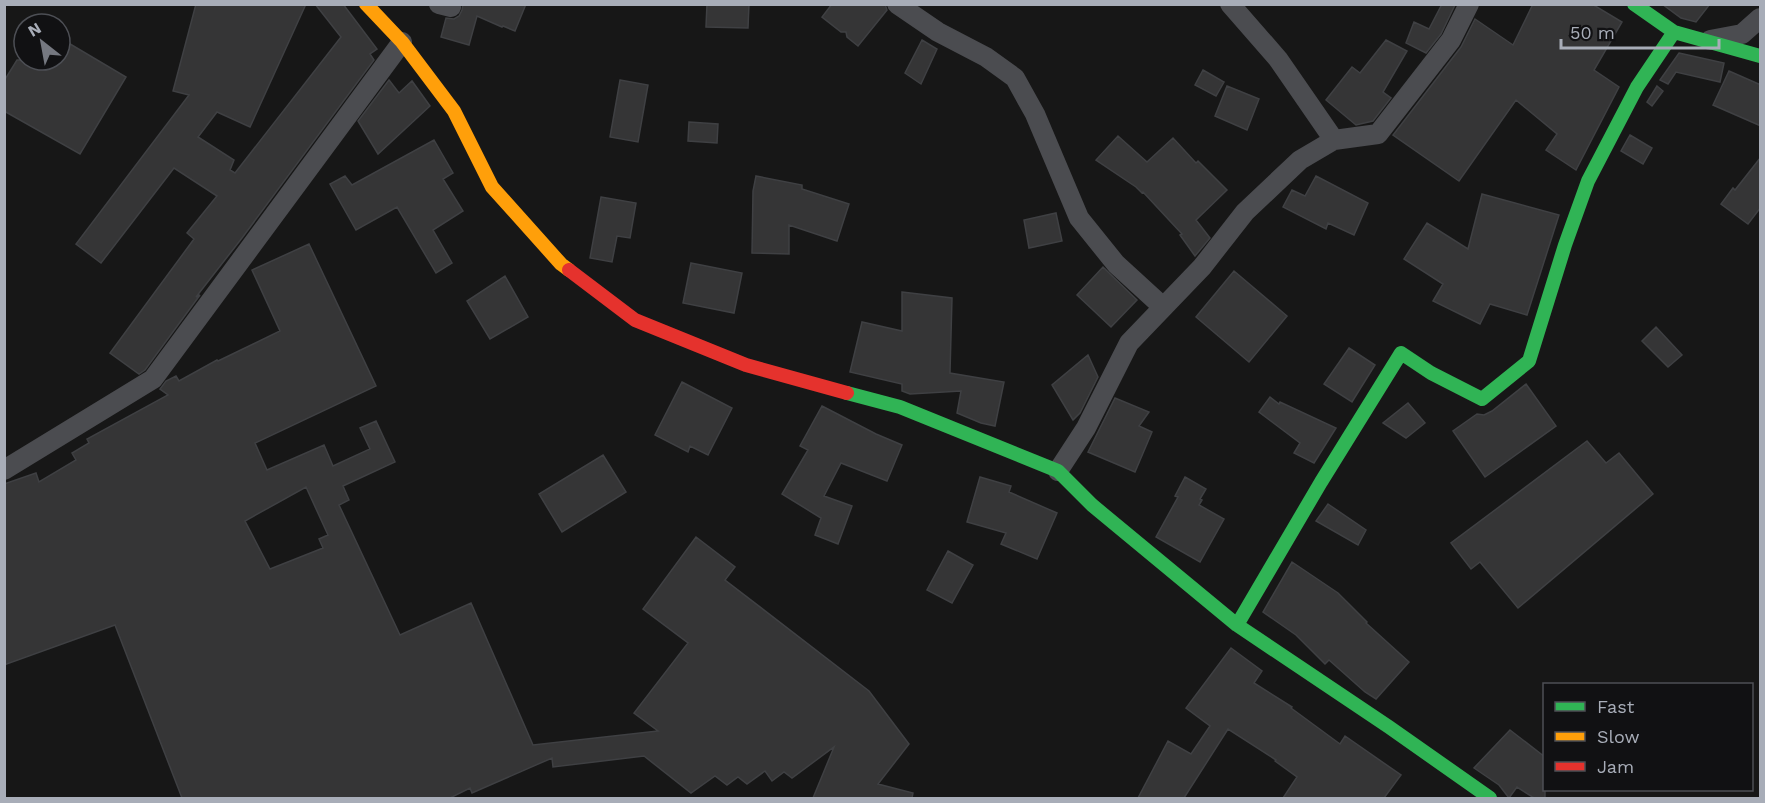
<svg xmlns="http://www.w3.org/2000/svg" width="1765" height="803" viewBox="0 0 1765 803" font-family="'Work Sans',sans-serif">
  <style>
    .building { fill: #353536; stroke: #3f4043; stroke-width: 1.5; fill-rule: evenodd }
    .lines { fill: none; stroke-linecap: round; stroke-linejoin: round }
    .street { stroke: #4b4c50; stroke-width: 20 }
    .fast { stroke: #30b455; stroke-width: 14 }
    .slow { stroke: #ff9f0a; stroke-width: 14 }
    .jam { stroke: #e5322d; stroke-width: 14 }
  </style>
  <rect width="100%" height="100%" fill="#171717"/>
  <path class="building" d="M 196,4 L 306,4 L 250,127 L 217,112 L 198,137 L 234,160 L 230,170 L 235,173 L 341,37 L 315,4 L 343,4 L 377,49 L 370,54 L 374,60 L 242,238 L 196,297 L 200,295 L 145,370 L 139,374 L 110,353 L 194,239 L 187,233 L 217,196 L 174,168 L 101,263 L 76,244 L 189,95 L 173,91 Z
    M 463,4 L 526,4 L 515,31 L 503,26 L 502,27 L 477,16 L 469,45 L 441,37 L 446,18 L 454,19 L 459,16 L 462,10 Z
    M 707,4 L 749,4 L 748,28 L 706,27 Z
    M 832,4 L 885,4 L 887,10 L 858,46 L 847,37 L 846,32 L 841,32 L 822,17 Z
    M 1442,4 L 1455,5 L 1441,34 L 1426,53 L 1406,43 L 1414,22 L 1429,29 Z
    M 1533,4 L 1592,4 L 1622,22 L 1594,70 L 1619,87 L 1576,170 L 1546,150 L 1557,134 L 1516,100 L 1459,181 L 1393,135 L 1461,47 L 1475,19 L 1513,45 Z
    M 1662,4 L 1710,4 L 1696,22 L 1681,18 Z
    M 60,38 L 126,77 L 80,154 L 4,111 L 4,81 L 17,60 L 60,60 Z
    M 922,40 L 937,49 L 921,84 L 905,73 Z
    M 1386,40 L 1407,51 L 1383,92 L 1391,98 L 1373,121 L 1356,125 L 1326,100 L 1352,67 L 1360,73 Z
    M 1679,53 L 1724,63 L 1720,82 L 1676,72 L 1668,84 L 1660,80 Z
    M 1203,70 L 1224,82 L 1216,96 L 1195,85 Z
    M 1729,71 L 1761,85 L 1761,126 L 1713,105 Z
    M 389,80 L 399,93 L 412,81 L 430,106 L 378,154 L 358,121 Z
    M 620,80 L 648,85 L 638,142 L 610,137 Z
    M 1227,86 L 1259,99 L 1247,130 L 1215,116 Z
    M 1657,86 L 1663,91 L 1652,106 L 1647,102 Z
    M 689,122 L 718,124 L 717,143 L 688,141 Z
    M 1630,135 L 1652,148 L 1643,164 L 1621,151 Z
    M 1118,136 L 1147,162 L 1173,138 L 1196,163 L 1198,161 L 1227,190 L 1196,220 L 1210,238 L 1195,256 L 1180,235 L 1182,234 L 1143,192 L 1142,193 L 1136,187 L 1096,160 Z
    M 434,140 L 453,173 L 443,179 L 463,211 L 433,230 L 452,263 L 436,273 L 397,207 L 356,230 L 330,184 L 345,176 L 352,185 Z
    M 1761,157 L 1761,207 L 1748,224 L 1721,204 L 1733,188 L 1735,190 Z
    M 756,176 L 802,185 L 802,189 L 849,204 L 837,241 L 789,225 L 789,254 L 752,253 L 753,191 Z
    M 1316,176 L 1368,203 L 1354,235 L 1328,223 L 1326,229 L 1283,207 L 1292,190 L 1305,196 Z
    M 1482,194 L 1559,215 L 1527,315 L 1490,304 L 1480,324 L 1433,301 L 1443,284 L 1404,259 L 1427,223 L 1468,249 Z
    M 601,197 L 636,203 L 630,238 L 617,236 L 612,262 L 590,258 Z
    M 1056,213 L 1062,241 L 1029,248 L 1024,220 Z
    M 309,244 L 376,386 L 255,443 L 267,470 L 324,445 L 333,466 L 370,449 L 360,428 L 376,421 L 395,462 L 343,486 L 349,500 L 339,505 L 400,635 L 471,603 L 533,745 L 658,731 L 634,713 L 688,643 L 643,609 L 696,537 L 735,567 L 725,580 L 869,691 L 909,744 L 878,784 L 913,793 L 912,798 L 813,798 L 834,747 L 792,778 L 784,772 L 772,781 L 765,771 L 747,784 L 738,777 L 727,785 L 715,776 L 691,793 L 644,756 L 553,767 L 552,758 L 472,793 L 470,788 L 450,798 L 182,798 L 115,625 L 4,665 L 4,484 L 36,473 L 39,482 L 76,460 L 72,453 L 89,443 L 87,439 L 168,395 L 160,389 L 166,381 L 176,376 L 179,381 L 217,360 L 218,361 L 280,331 L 252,270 ZM 306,487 L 328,535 L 319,539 L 323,548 L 270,569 L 245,521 Z
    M 691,263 L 742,273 L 734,313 L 683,303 Z
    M 1103,267 L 1137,300 L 1111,327 L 1077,295 Z
    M 1234,271 L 1287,316 L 1249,362 L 1196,317 Z
    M 505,276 L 528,317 L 490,339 L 467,301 Z
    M 902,292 L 952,298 L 950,373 L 1004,382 L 995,426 L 981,423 L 957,413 L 961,391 L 910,394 L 902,391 L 902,384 L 850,372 L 862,322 L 902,331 Z
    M 1656,327 L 1682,355 L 1668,367 L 1642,341 Z
    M 1349,348 L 1375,365 L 1352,402 L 1324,384 Z
    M 1088,355 L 1098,377 L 1080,413 L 1073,420 L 1052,385 Z
    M 682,382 L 732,408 L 708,455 L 690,446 L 688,452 L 655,435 Z
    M 1526,384 L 1556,426 L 1485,477 L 1453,431 L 1477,414 L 1484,415 L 1492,411 Z
    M 1270,397 L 1279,404 L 1280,402 L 1336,428 L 1314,463 L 1294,453 L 1300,443 L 1259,412 Z
    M 1115,398 L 1149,412 L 1139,426 L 1152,432 L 1135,472 L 1088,452 Z
    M 1408,403 L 1425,423 L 1406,438 L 1383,423 Z
    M 822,406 L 876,434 L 902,445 L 887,481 L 841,463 L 824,496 L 852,506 L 838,544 L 815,535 L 821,518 L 782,494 L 808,450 L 800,446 Z
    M 1587,441 L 1606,463 L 1619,453 L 1653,494 L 1518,608 L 1480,562 L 1471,569 L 1451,543 Z
    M 603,455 L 626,492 L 562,532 L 539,494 Z
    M 980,477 L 1011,486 L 1009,492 L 1057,513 L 1037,559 L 1001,544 L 1006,533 L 967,522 Z
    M 1185,477 L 1206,489 L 1200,499 L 1202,500 L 1199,505 L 1224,519 L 1200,562 L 1156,537 L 1178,497 L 1175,496 Z
    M 1328,504 L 1366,530 L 1358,545 L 1316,521 Z
    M 948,551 L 973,565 L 952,603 L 927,590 Z
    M 1292,562 L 1338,593 L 1367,622 L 1366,623 L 1409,662 L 1376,699 L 1365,692 L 1329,660 L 1325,664 L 1296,635 L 1263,612 Z
    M 1231,648 L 1262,671 L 1254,683 L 1292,707 L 1291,708 L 1340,744 L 1345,736 L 1401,775 L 1384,798 L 1283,798 L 1297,777 L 1275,761 L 1276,760 L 1228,729 L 1184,798 L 1138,798 L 1168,741 L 1191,754 L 1210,726 L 1186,708 Z
    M 1510,730 L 1545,757 L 1545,798 L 1534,798 L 1517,787 L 1509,798 L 1499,785 L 1474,768 Z"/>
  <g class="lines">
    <path class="street" d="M 439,4 L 451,7
      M 897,4 L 938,32 L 986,57 L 1015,78 L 1035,114 L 1079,218 L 1116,264 L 1163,307
      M 1230,4 L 1278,59 L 1334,140
      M 1710,40 L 1742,34 L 1760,18
      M 4,470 L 153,379 L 402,42
      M 1058,471 L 1086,428 L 1129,343 L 1202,267 L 1245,212 L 1300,160 L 1334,140 L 1378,134 L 1451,40 L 1469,4"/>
    <path class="fast" d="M 1634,4 L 1674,32 L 1760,56
      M 847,393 L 900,407 L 1058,471 L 1092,505 L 1237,625 L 1389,727 L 1490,798
      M 1237,625 L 1321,482 L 1401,353 L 1431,373 L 1482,399 L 1529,361 L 1565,245 L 1588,181 L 1637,87 L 1674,32"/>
    <path class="slow" d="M 366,4 L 402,42 L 454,111 L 492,187 L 561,264 L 569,270"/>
    <path class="jam" d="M 569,270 L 635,320 L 746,365 L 847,393"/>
  </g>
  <rect width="1765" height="803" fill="none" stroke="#a8adb8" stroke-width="12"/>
  <rect x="1543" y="683" width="210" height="108" fill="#111113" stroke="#4d4f55" stroke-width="1.5"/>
  <rect x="1555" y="702" width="30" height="9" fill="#30b455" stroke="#4d4f55" stroke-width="1.5"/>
  <text x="1597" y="713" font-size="18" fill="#a8adb8">Fast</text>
  <rect x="1555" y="732" width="30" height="9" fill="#ff9f0a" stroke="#4d4f55" stroke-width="1.5"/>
  <text x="1597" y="743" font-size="18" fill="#a8adb8">Slow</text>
  <rect x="1555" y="762" width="30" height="9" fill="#e5322d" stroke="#4d4f55" stroke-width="1.5"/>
  <text x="1597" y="773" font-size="18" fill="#a8adb8">Jam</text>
  <g transform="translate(42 42) rotate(329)"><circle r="28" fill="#111113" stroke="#4d4f55" stroke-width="1.5"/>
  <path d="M0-4.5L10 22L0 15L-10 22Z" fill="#757880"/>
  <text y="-9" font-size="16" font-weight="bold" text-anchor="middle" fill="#a8adb8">N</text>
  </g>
  <path d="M1561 39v9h158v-9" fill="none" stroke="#a8adb8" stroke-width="3"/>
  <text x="1570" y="39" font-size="18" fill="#a8adb8" stroke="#111113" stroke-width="4.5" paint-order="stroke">50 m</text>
</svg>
